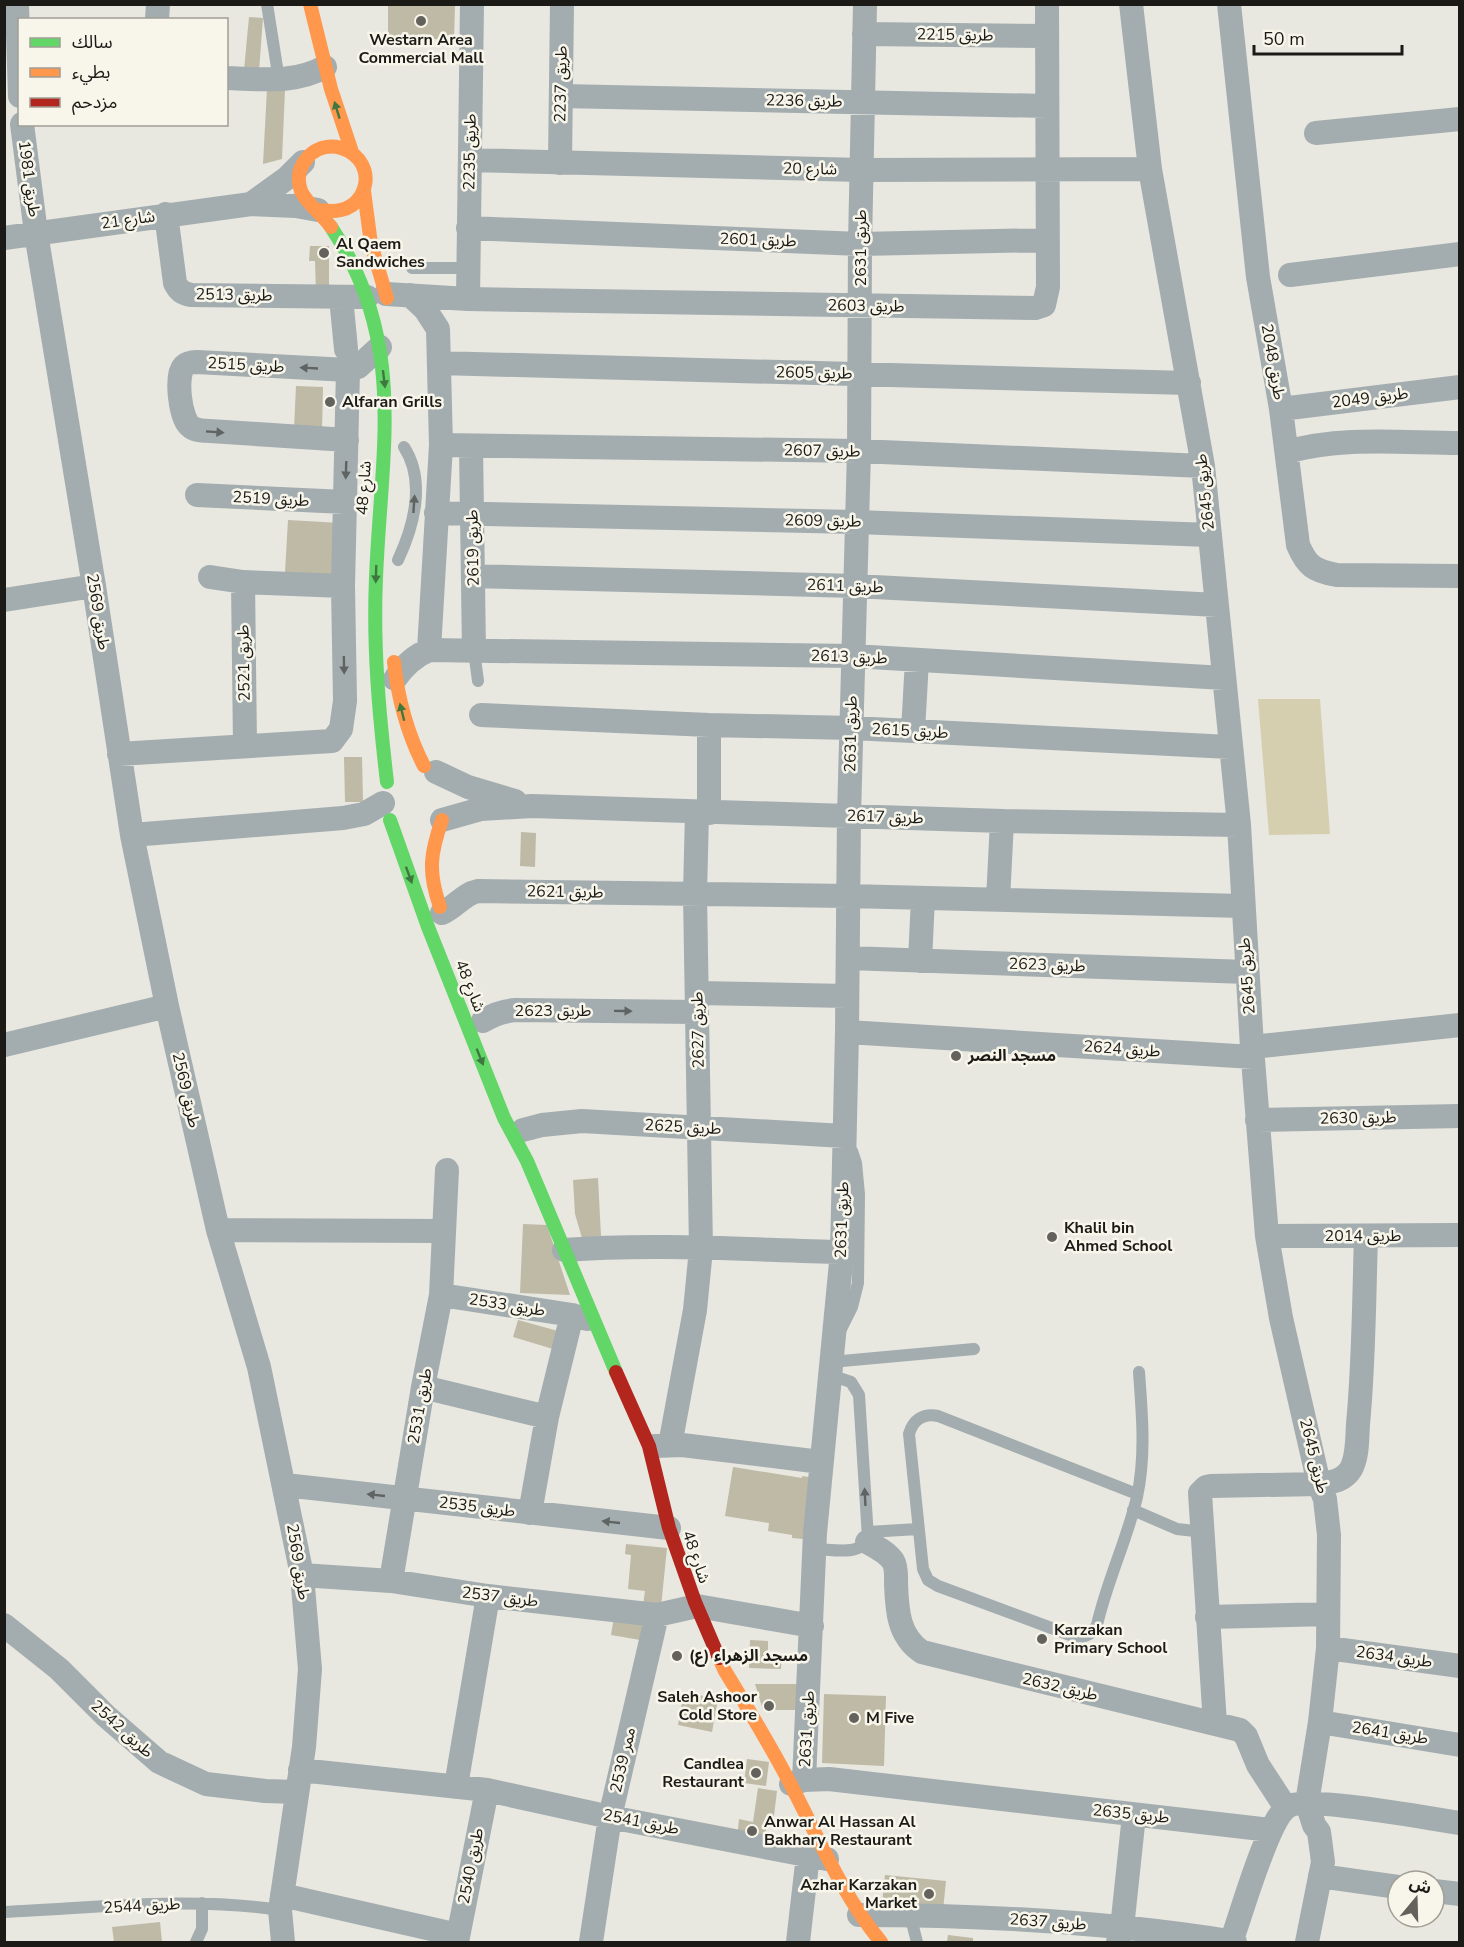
<svg xmlns="http://www.w3.org/2000/svg" width="1464" height="1947" viewBox="0 0 1464 1947" font-family="'Nunito Sans','Noto Sans Arabic',sans-serif">
  <style>
    .green { fill: #d5cfb0 }
    .building { fill: #bebaa6 }
    .lines { fill: none; stroke-linecap: round; stroke-linejoin: round }
    .lane { stroke: #a3acaf; stroke-width: 12 }
    .street { stroke: #a3acaf; stroke-width: 24 }
    .fast { stroke: #63d668; stroke-width: 14 }
    .slow { stroke: #ff974d; stroke-width: 14 }
    .jam { stroke: #b3261e; stroke-width: 14 }
    .oneway { fill: #3f783f }
    .oneway2 { fill: #5f6362 }
    .poi-dot { fill: #63625d; stroke: #f8f6ea; stroke-width: 2 }
    .labels { text-anchor: middle; dominant-baseline: central; stroke-width: 5; stroke-linejoin: round; paint-order: stroke }
    .street-label { font-size: 16px; fill: #1b1a16; stroke: #f8f6ea }
    .poi-label { font-size: 16px; font-weight: bold; fill: #1b1a16; stroke: #f8f6ea; text-anchor: start }
  </style>
  <rect width="100%" height="100%" fill="#e8e7e0"/>
  <path class="green" d="M 1258,699 L 1320,699 L 1330,834 L 1269,835 Z"/>
  <path class="building" d="M 388,4 L 455,4 L 454,40 L 388,37 Z
    M 249,17 L 263,18 L 259,71 L 244,70 Z
    M 267,89 L 285,90 L 282,159 L 263,164 Z
    M 310,246 L 329,246 L 329,293 L 316,293 L 315,261 L 309,261 Z
    M 296,386 L 323,387 L 322,431 L 294,429 Z
    M 288,520 L 340,523 L 338,576 L 285,572 Z
    M 344,757 L 362,757 L 363,802 L 345,802 Z
    M 521,832 L 536,833 L 535,867 L 520,866 Z
    M 598,1178 L 601,1236 L 582,1238 L 575,1214 L 573,1180 Z
    M 523,1224 L 547,1225 L 570,1295 L 520,1293 Z
    M 518,1320 L 558,1331 L 553,1349 L 513,1337 Z
    M 733,1467 L 802,1478 L 802,1476 L 815,1478 L 814,1540 L 792,1538 L 792,1535 L 768,1531 L 769,1523 L 725,1516 Z
    M 626,1544 L 667,1548 L 661,1607 L 643,1605 L 645,1591 L 628,1589 L 631,1555 L 625,1554 Z
    M 614,1617 L 649,1622 L 646,1641 L 611,1635 Z
    M 750,1640 L 768,1641 L 768,1653 L 782,1654 L 781,1669 L 749,1668 Z
    M 755,1684 L 801,1684 L 801,1710 L 763,1710 Z
    M 684,1692 L 718,1699 L 712,1732 L 678,1725 Z
    M 824,1694 L 886,1696 L 884,1766 L 822,1763 Z
    M 747,1759 L 769,1762 L 766,1786 L 744,1783 Z
    M 758,1788 L 777,1791 L 773,1824 L 767,1823 L 764,1843 L 737,1839 L 739,1819 L 753,1822 Z
    M 885,1875 L 946,1881 L 943,1910 L 882,1904 Z
    M 160,1922 L 162,1942 L 114,1942 L 112,1927 Z
    M 948,1935 L 973,1938 L 973,1942 L 947,1942 Z"/>
  <g class="lines">
    <path class="lane" d="M 267,4 L 279,80
      M 412,268 L 468,268
      M 398,560 C 414,526 426,481 404,447
      M 474,651 L 478,681
      M 840,1331 L 852,1307 L 858,1283 L 859,1194 L 856,1163 L 852,1151
      M 831,1362 L 974,1349
      M 1137,1494 L 938,1416 C 923,1413 913,1420 909,1434 L 923,1569 L 928,1580 L 938,1586 L 1073,1636 C 1084,1638 1092,1635 1097,1625 C 1107,1581 1127,1540 1137,1497 C 1146,1455 1142,1414 1139,1372
      M 1133,1510 L 1177,1529 L 1204,1532
      M 868,1532 L 918,1529
      M 815,1549 C 831,1549 861,1557 868,1538 L 859,1395 L 851,1382 L 830,1375
      M 4,1912 C 96,1908 189,1896 280,1910
      M 910,1915 L 917,1942
      M 196,1942 L 202,1929 L 202,1903"/>
    <path class="street" d="M 17,4 L 20,96
      M 1131,4 L 1150,169 L 1203,466 L 1239,825 L 1252,1047 L 1267,1236 L 1281,1318 L 1319,1484 L 1325,1499 L 1329,1535 L 1328,1648 L 1320,1722 L 1307,1803 L 1314,1825 L 1319,1832 L 1323,1862 L 1307,1942
      M 1229,4 L 1258,277 L 1281,409 L 1298,545 C 1307,566 1314,571 1337,575 L 1460,576
      M 157,20 L 158,4
      M 864,34 L 1047,36
      M 226,78 C 261,79 294,84 325,67
      M 561,96 L 1047,106
      M 22,124 L 36,233 L 94,586 L 132,835 L 167,1006 L 218,1230 L 259,1367 L 302,1575 L 310,1669 L 304,1747 L 280,1910 L 283,1942
      M 1316,133 L 1460,119
      M 470,160 L 861,170 L 1150,169
      M 560,163 L 562,4
      M 251,204 L 287,178 L 303,162
      M 166,214 L 175,283 C 179,291 182,293 191,295 L 367,297
      M 468,228 L 860,244 L 1047,240
      M 4,238 L 251,204 L 296,206 L 318,210
      M 1290,275 L 1460,254
      M 386,294 L 468,299 L 1035,308 L 1044,305 L 1048,287 L 1047,4
      M 410,295 L 425,309 L 438,329 L 441,445 L 429,650
      M 341,297 L 346,349
      M 468,299 L 472,4
      M 439,363 L 1189,383
      M 1281,409 L 1460,387
      M 347,440 L 210,431 C 204,431 197,431 191,427 C 180,420 175,375 184,366 C 188,362 193,362 197,362 L 348,370 L 358,367 L 380,347
      M 441,445 L 859,451 L 1203,466
      M 471,446 L 474,651
      M 1287,452 C 1342,436 1402,443 1460,443
      M 197,495 L 345,502
      M 436,513 L 856,522 L 1210,535
      M 473,576 L 855,586 L 1217,605
      M 210,577 L 243,582 L 343,586
      M 243,582 L 245,745
      M 4,600 L 94,586
      M 395,679 C 404,666 414,656 429,650 L 853,656 L 1224,678
      M 481,715 L 709,725 L 852,728 L 1230,747
      M 709,725 L 709,813
      M 913,731 L 917,660
      M 119,754 L 332,741 L 341,729 L 345,701 L 343,586 L 348,370
      M 436,772 L 468,787 L 515,801
      M 442,820 L 481,809 L 532,806 L 1002,821 L 1239,825
      M 132,835 L 343,818 L 364,814 L 383,803
      M 998,900 L 1002,821
      M 442,913 C 456,907 463,894 478,891 L 848,896 L 1243,906
      M 848,958 L 1247,972
      M 920,961 L 923,898
      M 697,993 L 847,996
      M 483,1021 C 494,1014 503,1011 516,1010 L 697,1012
      M 847,1032 L 1253,1057
      M 4,1045 L 167,1006
      M 1252,1047 L 1460,1025
      M 1257,1120 L 1460,1116
      M 523,1130 L 542,1125 L 582,1121 L 844,1136
      M 218,1230 L 443,1231
      M 1267,1236 L 1460,1235
      M 564,1250 C 656,1243 750,1250 842,1252
      M 441,1295 L 572,1315 L 587,1319
      M 423,1387 L 547,1417
      M 670,1445 L 695,1310 L 701,1249 L 695,894 L 697,812
      M 655,1446 L 682,1445 L 821,1462
      M 285,1485 L 669,1528
      M 530,1513 L 547,1417 L 572,1315
      M 867,1542 C 876,1547 887,1552 893,1561 C 897,1568 896,1577 896,1584 C 897,1610 898,1636 922,1652 L 1240,1730 L 1246,1736 L 1258,1765 L 1286,1808
      M 302,1575 L 391,1581 L 488,1596 L 657,1615 L 697,1606 L 812,1626
      M 391,1581 L 423,1387 L 441,1295 L 447,1170
      M 1207,1617 L 1328,1614
      M 4,1625 L 59,1669 L 106,1716 L 159,1762 L 206,1784 L 265,1791 L 297,1792
      M 1328,1648 L 1460,1666
      M 1320,1722 L 1460,1745
      M 1215,1724 L 1200,1493 L 1206,1487 L 1211,1486 L 1319,1484 C 1332,1482 1344,1481 1351,1469 C 1358,1456 1357,1438 1358,1424 C 1364,1362 1364,1298 1366,1236
      M 300,1770 L 487,1790 L 610,1817 L 827,1859
      M 804,1780 L 815,1533 L 842,1252 L 847,1032 L 849,816 L 859,451 L 860,244 L 865,4
      M 791,1784 L 804,1780 L 829,1779 L 1270,1830
      M 456,1786 L 488,1596
      M 1320,1876 L 1398,1887
      M 1434,1891 L 1460,1894
      M 282,1895 L 458,1935
      M 859,1915 C 985,1915 1111,1922 1235,1942
      M 457,1942 L 487,1790
      M 591,1942 L 610,1817 L 657,1615
      M 798,1942 L 808,1855
      M 1118,1942 L 1122,1928 L 1134,1815
      M 1231,1942 C 1241,1916 1267,1821 1287,1807 C 1304,1795 1432,1819 1460,1823"/>
    <path class="fast" d="M 331,227 C 408,342 381,450 376,578 C 373,647 379,714 387,782
      M 390,820 L 428,927 L 504,1118 L 527,1161 L 616,1372"/>
    <path class="slow" d="M 310,4 L 331,89 L 352,152
      M 364,191 L 371,244 L 387,298
      M 318,210 C 334,212 350,212 360,197 C 384,158 325,125 303,164 C 298,172 298,182 301,191 C 306,203 323,215 331,227
      M 394,662 C 398,699 407,733 424,766
      M 440,907 C 428,872 430,854 442,820
      M 719,1658 L 725,1671 C 749,1710 773,1749 794,1791 C 822,1845 842,1894 881,1942"/>
    <path class="jam" d="M 616,1372 L 649,1446 L 669,1528 L 695,1602 L 719,1658"/>
  </g>
  <defs><path id="oneway-solid" d="M-6-.8H1V-3.2L6.5 0L1 3.2V.8H-6Z" transform="scale(1.5)"/></defs>
  <g class="oneway">
    <use href="#oneway-solid" transform="translate(337 110) rotate(-107)"/>
    <use href="#oneway-solid" transform="translate(384 379) rotate(83)"/>
    <use href="#oneway-solid" transform="translate(376 574) rotate(92)"/>
    <use href="#oneway-solid" transform="translate(402 712) rotate(-104)"/>
    <use href="#oneway-solid" transform="translate(409 875) rotate(70)"/>
    <use href="#oneway-solid" transform="translate(480 1057) rotate(68)"/>
  </g>
  <g class="oneway2">
    <use href="#oneway-solid" transform="translate(309 368) rotate(-177)"/>
    <use href="#oneway-solid" transform="translate(215 432) rotate(4)"/>
    <use href="#oneway-solid" transform="translate(346 470) rotate(92)"/>
    <use href="#oneway-solid" transform="translate(414 504) rotate(-86)"/>
    <use href="#oneway-solid" transform="translate(344 665) rotate(89)"/>
    <use href="#oneway-solid" transform="translate(623 1011) rotate(1)"/>
    <use href="#oneway-solid" transform="translate(376 1495) rotate(-174)"/>
    <use href="#oneway-solid" transform="translate(865 1497) rotate(-93)"/>
    <use href="#oneway-solid" transform="translate(611 1522) rotate(-174)"/>
  </g>
  <g class="poi-dot">
    <circle cx="421" cy="21" r="6"/>
    <circle cx="324" cy="253" r="6"/>
    <circle cx="330" cy="402" r="6"/>
    <circle cx="956" cy="1056" r="6"/>
    <circle cx="1052" cy="1237" r="6"/>
    <circle cx="1042" cy="1639" r="6"/>
    <circle cx="677" cy="1656" r="6"/>
    <circle cx="769" cy="1706" r="6"/>
    <circle cx="854" cy="1718" r="6"/>
    <circle cx="756" cy="1773" r="6"/>
    <circle cx="752" cy="1831" r="6"/>
    <circle cx="929" cy="1894" r="6"/>
  </g>
  <g class="labels">
    <g class="street-label">
      <text transform="translate(955 35) rotate(1)">طريق 2215</text>
      <text transform="translate(561 84) rotate(-89)">طريق 2237</text>
      <text transform="translate(804 101) rotate(1)">طريق 2236</text>
      <text transform="translate(470 152) rotate(-89)">طريق 2235</text>
      <text transform="translate(810 169) rotate(1)">شارع 20</text>
      <text transform="translate(29 179) rotate(82)">طريق 1981</text>
      <text transform="translate(128 220) rotate(-8)">شارع 21</text>
      <text transform="translate(758 240) rotate(2)">طريق 2601</text>
      <text transform="translate(861 248) rotate(-90)">طريق 2631</text>
      <text transform="translate(234 295) rotate(1)">طريق 2513</text>
      <text transform="translate(866 306) rotate(1)">طريق 2603</text>
      <text transform="translate(1273 362) rotate(80)">طريق 2048</text>
      <text transform="translate(246 365) rotate(3)">طريق 2515</text>
      <text transform="translate(814 373) rotate(1)">طريق 2605</text>
      <text transform="translate(1370 398) rotate(-7)">طريق 2049</text>
      <text transform="translate(822 451) rotate(1)">طريق 2607</text>
      <text transform="translate(364 488) rotate(-86)">شارع 48</text>
      <text transform="translate(1205 492) rotate(-96)">طريق 2645</text>
      <text transform="translate(271 499) rotate(3)">طريق 2519</text>
      <text transform="translate(823 521) rotate(1)">طريق 2609</text>
      <text transform="translate(473 548) rotate(-91)">طريق 2619</text>
      <text transform="translate(845 586) rotate(2)">طريق 2611</text>
      <text transform="translate(98 612) rotate(81)">طريق 2569</text>
      <text transform="translate(849 657) rotate(2)">طريق 2613</text>
      <text transform="translate(244 663) rotate(-91)">طريق 2521</text>
      <text transform="translate(910 731) rotate(3)">طريق 2615</text>
      <text transform="translate(851 734) rotate(-89)">طريق 2631</text>
      <text transform="translate(885 817) rotate(2)">طريق 2617</text>
      <text transform="translate(565 892) rotate(1)">طريق 2621</text>
      <text transform="translate(1047 965) rotate(2)">طريق 2623</text>
      <text transform="translate(1247 976) rotate(-94)">طريق 2645</text>
      <text transform="translate(470 986) rotate(68)">شارع 48</text>
      <text x="553" y="1011">طريق 2623</text>
      <text transform="translate(698 1030) rotate(-91)">طريق 2627</text>
      <text transform="translate(1122 1049) rotate(4)">طريق 2624</text>
      <text transform="translate(186 1090) rotate(77)">طريق 2569</text>
      <text transform="translate(1358 1118) rotate(-1)">طريق 2630</text>
      <text transform="translate(683 1127) rotate(3)">طريق 2625</text>
      <text transform="translate(842 1220) rotate(-88)">طريق 2631</text>
      <text x="1363" y="1236">طريق 2014</text>
      <text transform="translate(507 1305) rotate(9)">طريق 2533</text>
      <text transform="translate(420 1406) rotate(-80)">طريق 2531</text>
      <text transform="translate(1314 1456) rotate(76)">طريق 2645</text>
      <text transform="translate(477 1507) rotate(7)">طريق 2535</text>
      <text transform="translate(696 1557) rotate(71)">شارع 48</text>
      <text transform="translate(298 1562) rotate(81)">طريق 2569</text>
      <text transform="translate(500 1597) rotate(7)">طريق 2537</text>
      <text transform="translate(1394 1657) rotate(8)">طريق 2634</text>
      <text transform="translate(1060 1687) rotate(13)">طريق 2632</text>
      <text transform="translate(122 1729) rotate(42)">طريق 2542</text>
      <text transform="translate(807 1729) rotate(-87)">طريق 2631</text>
      <text transform="translate(1390 1733) rotate(9)">طريق 2641</text>
      <text transform="translate(623 1760) rotate(-77)">ممر 2539</text>
      <text transform="translate(1131 1814) rotate(6)">طريق 2635</text>
      <text transform="translate(641 1822) rotate(11)">طريق 2541</text>
      <text transform="translate(471 1866) rotate(-79)">طريق 2540</text>
      <text transform="translate(142 1906) rotate(-3)">طريق 2544</text>
      <text transform="translate(1048 1922) rotate(4)">طريق 2637</text>
    </g>
    <g class="poi-label">
      <text x="421" y="40" text-anchor="middle">Westarn Area<tspan x="421" dy="18">Commercial Mall</tspan></text>
      <text x="336" y="244">Al Qaem<tspan x="336" dy="18">Sandwiches</tspan></text>
      <text x="342" y="402">Alfaran Grills</text>
      <text x="968" y="1056">مسجد النصر</text>
      <text x="1064" y="1228">Khalil bin<tspan x="1064" dy="18">Ahmed School</tspan></text>
      <text x="1054" y="1630">Karzakan<tspan x="1054" dy="18">Primary School</tspan></text>
      <text x="689" y="1656">مسجد الزهراء (ع)</text>
      <text x="757" y="1697" text-anchor="end">Saleh Ashoor<tspan x="757" dy="18">Cold Store</tspan></text>
      <text x="866" y="1718">M Five</text>
      <text x="744" y="1764" text-anchor="end">Candlea<tspan x="744" dy="18">Restaurant</tspan></text>
      <text x="764" y="1822">Anwar Al Hassan Al<tspan x="764" dy="18">Bakhary Restaurant</tspan></text>
      <text x="917" y="1885" text-anchor="end">Azhar Karzakan<tspan x="917" dy="18">Market</tspan></text>
    </g>
  </g>
  <rect width="1464" height="1947" fill="none" stroke="#1b1a16" stroke-width="12"/>
  <rect x="18" y="18" width="210" height="108" fill="#f8f6ea" stroke="#a09e95" stroke-width="1.5"/>
  <rect x="30" y="38" width="30" height="9" fill="#63d668" stroke="#a09e95" stroke-width="1.5"/>
  <text x="72" y="48" font-size="18" fill="#1b1a16">سالك</text>
  <rect x="30" y="68" width="30" height="9" fill="#ff974d" stroke="#a09e95" stroke-width="1.5"/>
  <text x="72" y="78" font-size="18" fill="#1b1a16">بطيء</text>
  <rect x="30" y="98" width="30" height="9" fill="#b3261e" stroke="#a09e95" stroke-width="1.5"/>
  <text x="72" y="108" font-size="18" fill="#1b1a16">مزدحم</text>
  <g transform="translate(1416 1899) rotate(19)"><circle r="28" fill="#f8f6ea" stroke="#a09e95" stroke-width="1.5"/>
  <path d="M0-4.5L10 22L0 15L-10 22Z" fill="#63625d"/>
  <text y="-9" font-size="16" font-weight="bold" text-anchor="middle" fill="#1b1a16">ش</text>
  </g>
  <path d="M1254 45v9h148v-9" fill="none" stroke="#1b1a16" stroke-width="3"/>
  <text x="1263" y="45" font-size="18" fill="#1b1a16" stroke="#f8f6ea" stroke-width="4.5" paint-order="stroke">50 m</text>
</svg>
